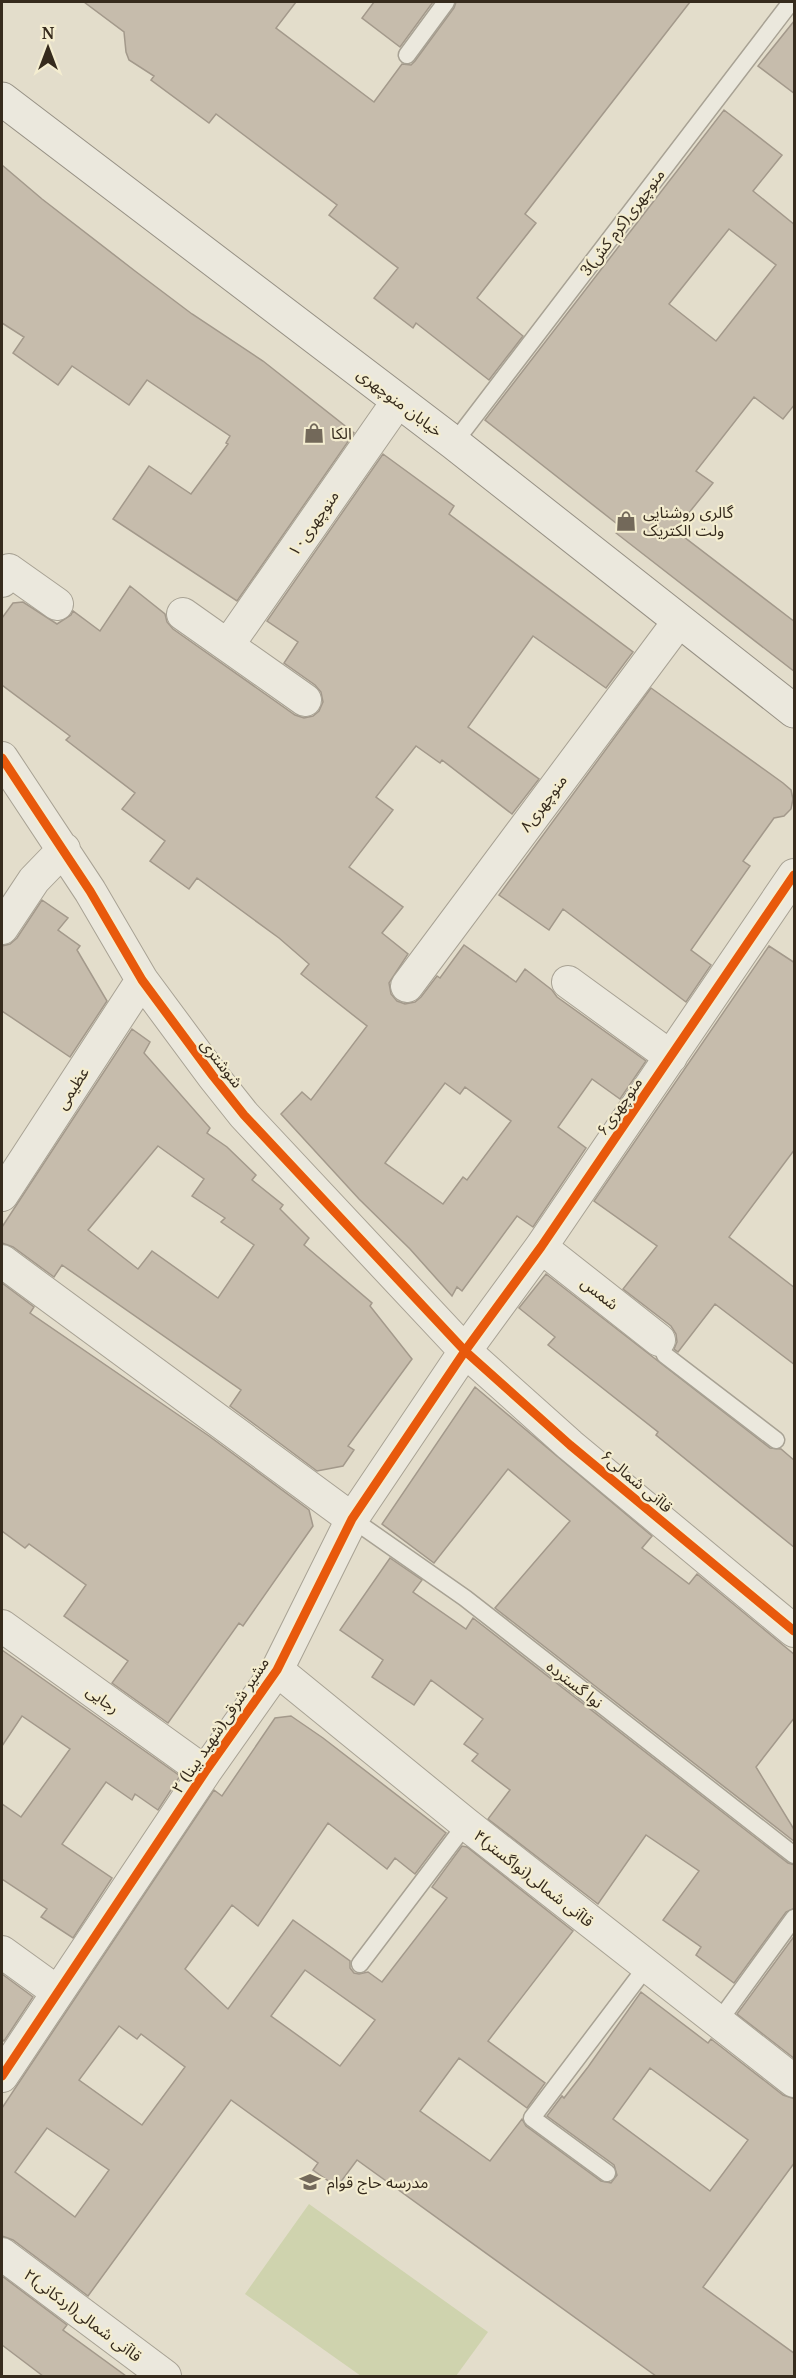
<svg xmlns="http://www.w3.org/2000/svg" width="796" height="2378" viewBox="0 0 796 2378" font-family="'Noto Serif','Noto Sans Arabic',serif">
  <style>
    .green { fill: #cfd3ae }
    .building { fill: #c6bcac; stroke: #a3998b; stroke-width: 1.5; fill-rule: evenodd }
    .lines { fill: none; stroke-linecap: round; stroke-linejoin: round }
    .lane-casing { stroke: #a8a294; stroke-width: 19 }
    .street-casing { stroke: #a8a294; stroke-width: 34 }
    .secondary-casing { stroke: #979185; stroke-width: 35 }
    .lane { stroke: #ebe8dd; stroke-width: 16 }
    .street { stroke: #ebe8dd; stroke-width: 32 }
    .secondary { stroke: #ebe8dd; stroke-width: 33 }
    .cycleway-casing { stroke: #f4edd0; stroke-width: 13 }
    .cycleway { stroke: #e8590c; stroke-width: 9 }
    .labels { text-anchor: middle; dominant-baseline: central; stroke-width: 4.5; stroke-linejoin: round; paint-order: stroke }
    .street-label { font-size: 16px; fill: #362b1d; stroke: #f4edd0 }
    .poi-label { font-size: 16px; fill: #362b1d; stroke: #f4edd0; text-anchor: start }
  </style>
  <rect width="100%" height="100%" fill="#e3ddcb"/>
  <path class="green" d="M 309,2204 L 488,2332 L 456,2376 L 361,2376 L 245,2294 Z"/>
  <path class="building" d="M 84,2 L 296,2 L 276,28 L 374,102 L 402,64 L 411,65 L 415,61 L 454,8 L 456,2 L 690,2 L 525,214 L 536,223 L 477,298 L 523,336 L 489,380 L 416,323 L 413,328 L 374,298 L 398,268 L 329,215 L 337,205 L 216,114 L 209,123 L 151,80 L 154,76 L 129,60 L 126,52 L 124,32 Z
    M 374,2 L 433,2 L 400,47 L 362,18 Z
    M 795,20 L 795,94 L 758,66 Z
    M 724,110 L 782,155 L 753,191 L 795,225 L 795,404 L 783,419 L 754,397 L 696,471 L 713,483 L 675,530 L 795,622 L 795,672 L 616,533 L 621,527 L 485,420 ZM 729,229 L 776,265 L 716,341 L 669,304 Z
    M 2,165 L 42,199 L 135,271 L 192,314 L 263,361 L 354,433 L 237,601 L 113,519 L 149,466 L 191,494 L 228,444 L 226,443 L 230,436 L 147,380 L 129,405 L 72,366 L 58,385 L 13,353 L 24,337 L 2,323 Z
    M 383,454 L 454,506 L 449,514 L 633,652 L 606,688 L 533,636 L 468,727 L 539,779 L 512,814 L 442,760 L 440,763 L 416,746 L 376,797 L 393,810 L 349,867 L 403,907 L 382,933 L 408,954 L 389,983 L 391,994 L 397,1001 L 405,1004 L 415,1002 L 421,997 L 437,976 L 440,978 L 464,945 L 516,982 L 525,969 L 552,990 L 557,997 L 646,1061 L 620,1099 L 592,1079 L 558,1127 L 586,1148 L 533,1227 L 517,1216 L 462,1291 L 457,1287 L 452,1296 L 410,1249 L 359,1199 L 281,1114 L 302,1092 L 311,1100 L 367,1026 L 301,974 L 309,964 L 279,938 L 197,878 L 189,889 L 150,861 L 165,841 L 122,809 L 135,793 L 66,740 L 70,736 L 2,685 L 2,618 L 13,603 L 23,602 L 57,624 L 71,615 L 73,611 L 100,631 L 130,586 L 165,614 L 167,622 L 173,629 L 295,715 L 304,718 L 313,716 L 319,711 L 323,702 L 321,692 L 315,685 L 284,663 L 298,642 L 267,621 ZM 445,1083 L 460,1094 L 465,1087 L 511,1121 L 467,1180 L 463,1177 L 443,1204 L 385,1163 Z
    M 651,688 L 783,783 L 791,790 L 793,799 L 791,809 L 784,816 L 774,818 L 743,861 L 750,866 L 691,950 L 711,965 L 686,1002 L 563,909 L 549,930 L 499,895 Z
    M 42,900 L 68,918 L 58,930 L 80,946 L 77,950 L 107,1001 L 70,1057 L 2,1011 L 2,946 L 10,944 L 17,938 Z
    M 769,946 L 795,963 L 795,1149 L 729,1237 L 795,1288 L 795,1365 L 715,1304 L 678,1352 L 674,1349 L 677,1342 L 676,1334 L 671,1326 L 623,1289 L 657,1246 L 594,1201 Z
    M 132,1029 L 150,1042 L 144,1053 L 210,1128 L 207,1133 L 227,1147 L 256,1175 L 252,1180 L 283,1205 L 280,1209 L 309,1238 L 304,1245 L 372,1303 L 370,1306 L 412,1359 L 348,1446 L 354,1450 L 343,1466 L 317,1471 L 230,1406 L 241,1390 L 62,1265 L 54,1277 L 13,1247 L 2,1243 L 2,1227 ZM 158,1146 L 204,1179 L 192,1196 L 225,1218 L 221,1222 L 254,1245 L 218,1298 L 152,1251 L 138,1269 L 88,1230 Z
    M 546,1274 L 770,1448 L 781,1449 L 795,1461 L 795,1548 L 656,1435 L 658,1432 L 548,1345 L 555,1337 L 519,1308 Z
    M 2,1283 L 34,1307 L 30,1313 L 209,1436 L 309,1510 L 313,1526 L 243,1626 L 239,1623 L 168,1723 L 112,1683 L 128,1661 L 64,1616 L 86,1585 L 29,1544 L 25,1548 L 2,1531 Z
    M 475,1387 L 652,1536 L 642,1548 L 689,1584 L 697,1574 L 795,1655 L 795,1717 L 756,1767 L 795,1831 L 795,1842 L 495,1608 L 570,1521 L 508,1469 L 434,1563 L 382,1524 Z
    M 390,1558 L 422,1580 L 413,1592 L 466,1629 L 473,1618 L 788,1863 L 795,1865 L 795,1908 L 786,1912 L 734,1983 L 696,1955 L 701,1947 L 663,1920 L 699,1871 L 646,1835 L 598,1904 L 488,1819 L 510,1790 L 472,1761 L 478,1754 L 464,1744 L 483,1719 L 431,1680 L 414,1705 L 372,1677 L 383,1660 L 340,1630 Z
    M 2,1650 L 180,1776 L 158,1810 L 135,1794 L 132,1800 L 106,1782 L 62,1844 L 112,1878 L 73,1938 L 41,1917 L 47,1909 L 2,1879 L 2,1804 L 21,1817 L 70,1749 L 22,1716 L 2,1746 Z
    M 291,1716 L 323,1738 L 446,1833 L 415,1874 L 395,1858 L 387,1869 L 328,1823 L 258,1926 L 232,1905 L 185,1969 L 228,2009 L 293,1920 L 350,1961 L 350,1968 L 354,1973 L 359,1974 L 368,1972 L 382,1982 L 447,1898 L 432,1887 L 462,1846 L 467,1847 L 573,1931 L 488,2041 L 545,2083 L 527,2108 L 459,2058 L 420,2111 L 490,2161 L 522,2119 L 526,2126 L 601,2181 L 611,2183 L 617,2175 L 614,2165 L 547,2116 L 562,2096 L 564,2098 L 588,2067 L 641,1992 L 708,2043 L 711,2039 L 783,2095 L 795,2099 L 795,2162 L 703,2287 L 795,2354 L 795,2376 L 656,2376 L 357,2160 L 337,2187 L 313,2170 L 318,2163 L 231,2100 L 88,2296 L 13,2240 L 2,2236 L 2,2108 L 214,1790 L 222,1796 L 275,1718 ZM 305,1970 L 375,2020 L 340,2066 L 271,2016 ZM 119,2026 L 137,2039 L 141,2034 L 185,2067 L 142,2125 L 79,2080 ZM 650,2068 L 748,2140 L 710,2191 L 613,2119 ZM 47,2128 L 109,2170 L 75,2217 L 15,2172 Z
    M 795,1935 L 795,2059 L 737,2014 Z
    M 2,1974 L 33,1997 L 4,2041 L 2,2039 Z
    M 2,2276 L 67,2325 L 63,2330 L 126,2376 L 43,2376 L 2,2345 Z"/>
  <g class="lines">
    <g class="lane-casing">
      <path id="lane" d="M 407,55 L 446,2
        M 454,443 L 791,2
        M 659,1340 L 665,1355 L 776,1440
        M 352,1519 L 465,1598 L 794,1855
        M 360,1964 L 466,1824
        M 719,2021 L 794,1918
        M 607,2173 L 532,2118 L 647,1966"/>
    </g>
    <g class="street-casing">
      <path id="street" d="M 2,581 L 9,570 L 57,604
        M 183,614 L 305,700
        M 228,645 L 398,401
        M 2,758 L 90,891 L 142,980 L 213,1076 L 244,1115 L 465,1351 L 570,1445 L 794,1631
        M 2,928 L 34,880 L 64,849
        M 568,982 L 671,1057
        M 407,986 L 679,621
        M 2,1195 L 142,980
        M 541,1247 L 659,1340
        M 2,1261 L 352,1519
        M 2,1626 L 205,1772
        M 277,1670 L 466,1824 L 794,2081
        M 2,1952 L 56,1991
        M 2,2076 L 205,1772 L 277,1670 L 352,1519 L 465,1351 L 541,1247 L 794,875
        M 2,2254 L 165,2376"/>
    </g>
    <g class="secondary-casing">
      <path id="secondary" d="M 2,99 L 454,443 L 794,711"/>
    </g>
    <use href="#lane" class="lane"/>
    <use href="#street" class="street"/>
    <use href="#secondary" class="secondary"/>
    <g class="cycleway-casing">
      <path id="cycleway" d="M 2,758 L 90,891 L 142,980 L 213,1076 L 244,1115 L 465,1351 L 570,1445 L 794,1631
        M 2,2076 L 205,1772 L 277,1670 L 352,1519 L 465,1351 L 541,1247 L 794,875"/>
    </g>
    <use href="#cycleway" class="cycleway"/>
  </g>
  <defs>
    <g id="shop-bare" transform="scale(1.62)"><path d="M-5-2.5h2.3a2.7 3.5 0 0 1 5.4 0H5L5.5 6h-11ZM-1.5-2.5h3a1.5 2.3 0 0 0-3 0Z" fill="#73695a" stroke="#f4edd0" stroke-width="2.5" paint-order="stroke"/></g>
    <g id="school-bare" transform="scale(1.62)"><path d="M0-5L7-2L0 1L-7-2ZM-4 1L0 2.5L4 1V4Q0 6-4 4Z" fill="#73695a" stroke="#f4edd0" stroke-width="2.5" paint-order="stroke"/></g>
  </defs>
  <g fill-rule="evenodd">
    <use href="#shop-bare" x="314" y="433"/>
    <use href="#shop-bare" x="626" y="521"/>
    <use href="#school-bare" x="310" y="2182"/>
  </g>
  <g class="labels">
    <g class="street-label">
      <text transform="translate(622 222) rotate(-53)">3منوچهری(کرم کش)</text>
      <text transform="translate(400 402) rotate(37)">خیابان منوچهری</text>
      <text transform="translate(313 523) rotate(-55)">منوچهری۱۰</text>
      <text transform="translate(543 803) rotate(-53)">منوچهری۸</text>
      <text transform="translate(222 1063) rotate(52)">شوشتری</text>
      <text transform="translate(72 1088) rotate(-57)">عظیمی</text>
      <text transform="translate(619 1106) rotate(-55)">منوچهری۶</text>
      <text transform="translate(600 1293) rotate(38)">شمس</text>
      <text transform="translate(637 1481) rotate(40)">قاآنی شمالی۶</text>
      <text transform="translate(575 1684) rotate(38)">نوا گسترده</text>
      <text transform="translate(103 1699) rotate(36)">رجایی</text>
      <text transform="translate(220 1725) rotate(-56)">۲ مشیر شرقی(شهید بینا)</text>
      <text transform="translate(534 1878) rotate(38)">۴قاآنی شمالی(نواگستر)</text>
      <text transform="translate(83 2315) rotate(37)">۲قاآنی شمالی(اردکانی)</text>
    </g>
    <g class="poi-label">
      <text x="331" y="433">الکا</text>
      <text x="643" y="512">گالری روشنایی<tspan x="643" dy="18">ولت الکتریک</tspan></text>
      <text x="327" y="2182">مدرسه حاج قوام</text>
    </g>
  </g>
  <rect width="796" height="2378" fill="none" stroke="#362b1d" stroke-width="6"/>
  <g transform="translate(48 48)" stroke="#f4edd0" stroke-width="4.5" paint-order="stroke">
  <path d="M0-4.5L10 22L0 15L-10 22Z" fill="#362b1d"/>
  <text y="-9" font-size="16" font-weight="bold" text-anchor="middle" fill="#362b1d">N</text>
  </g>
</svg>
